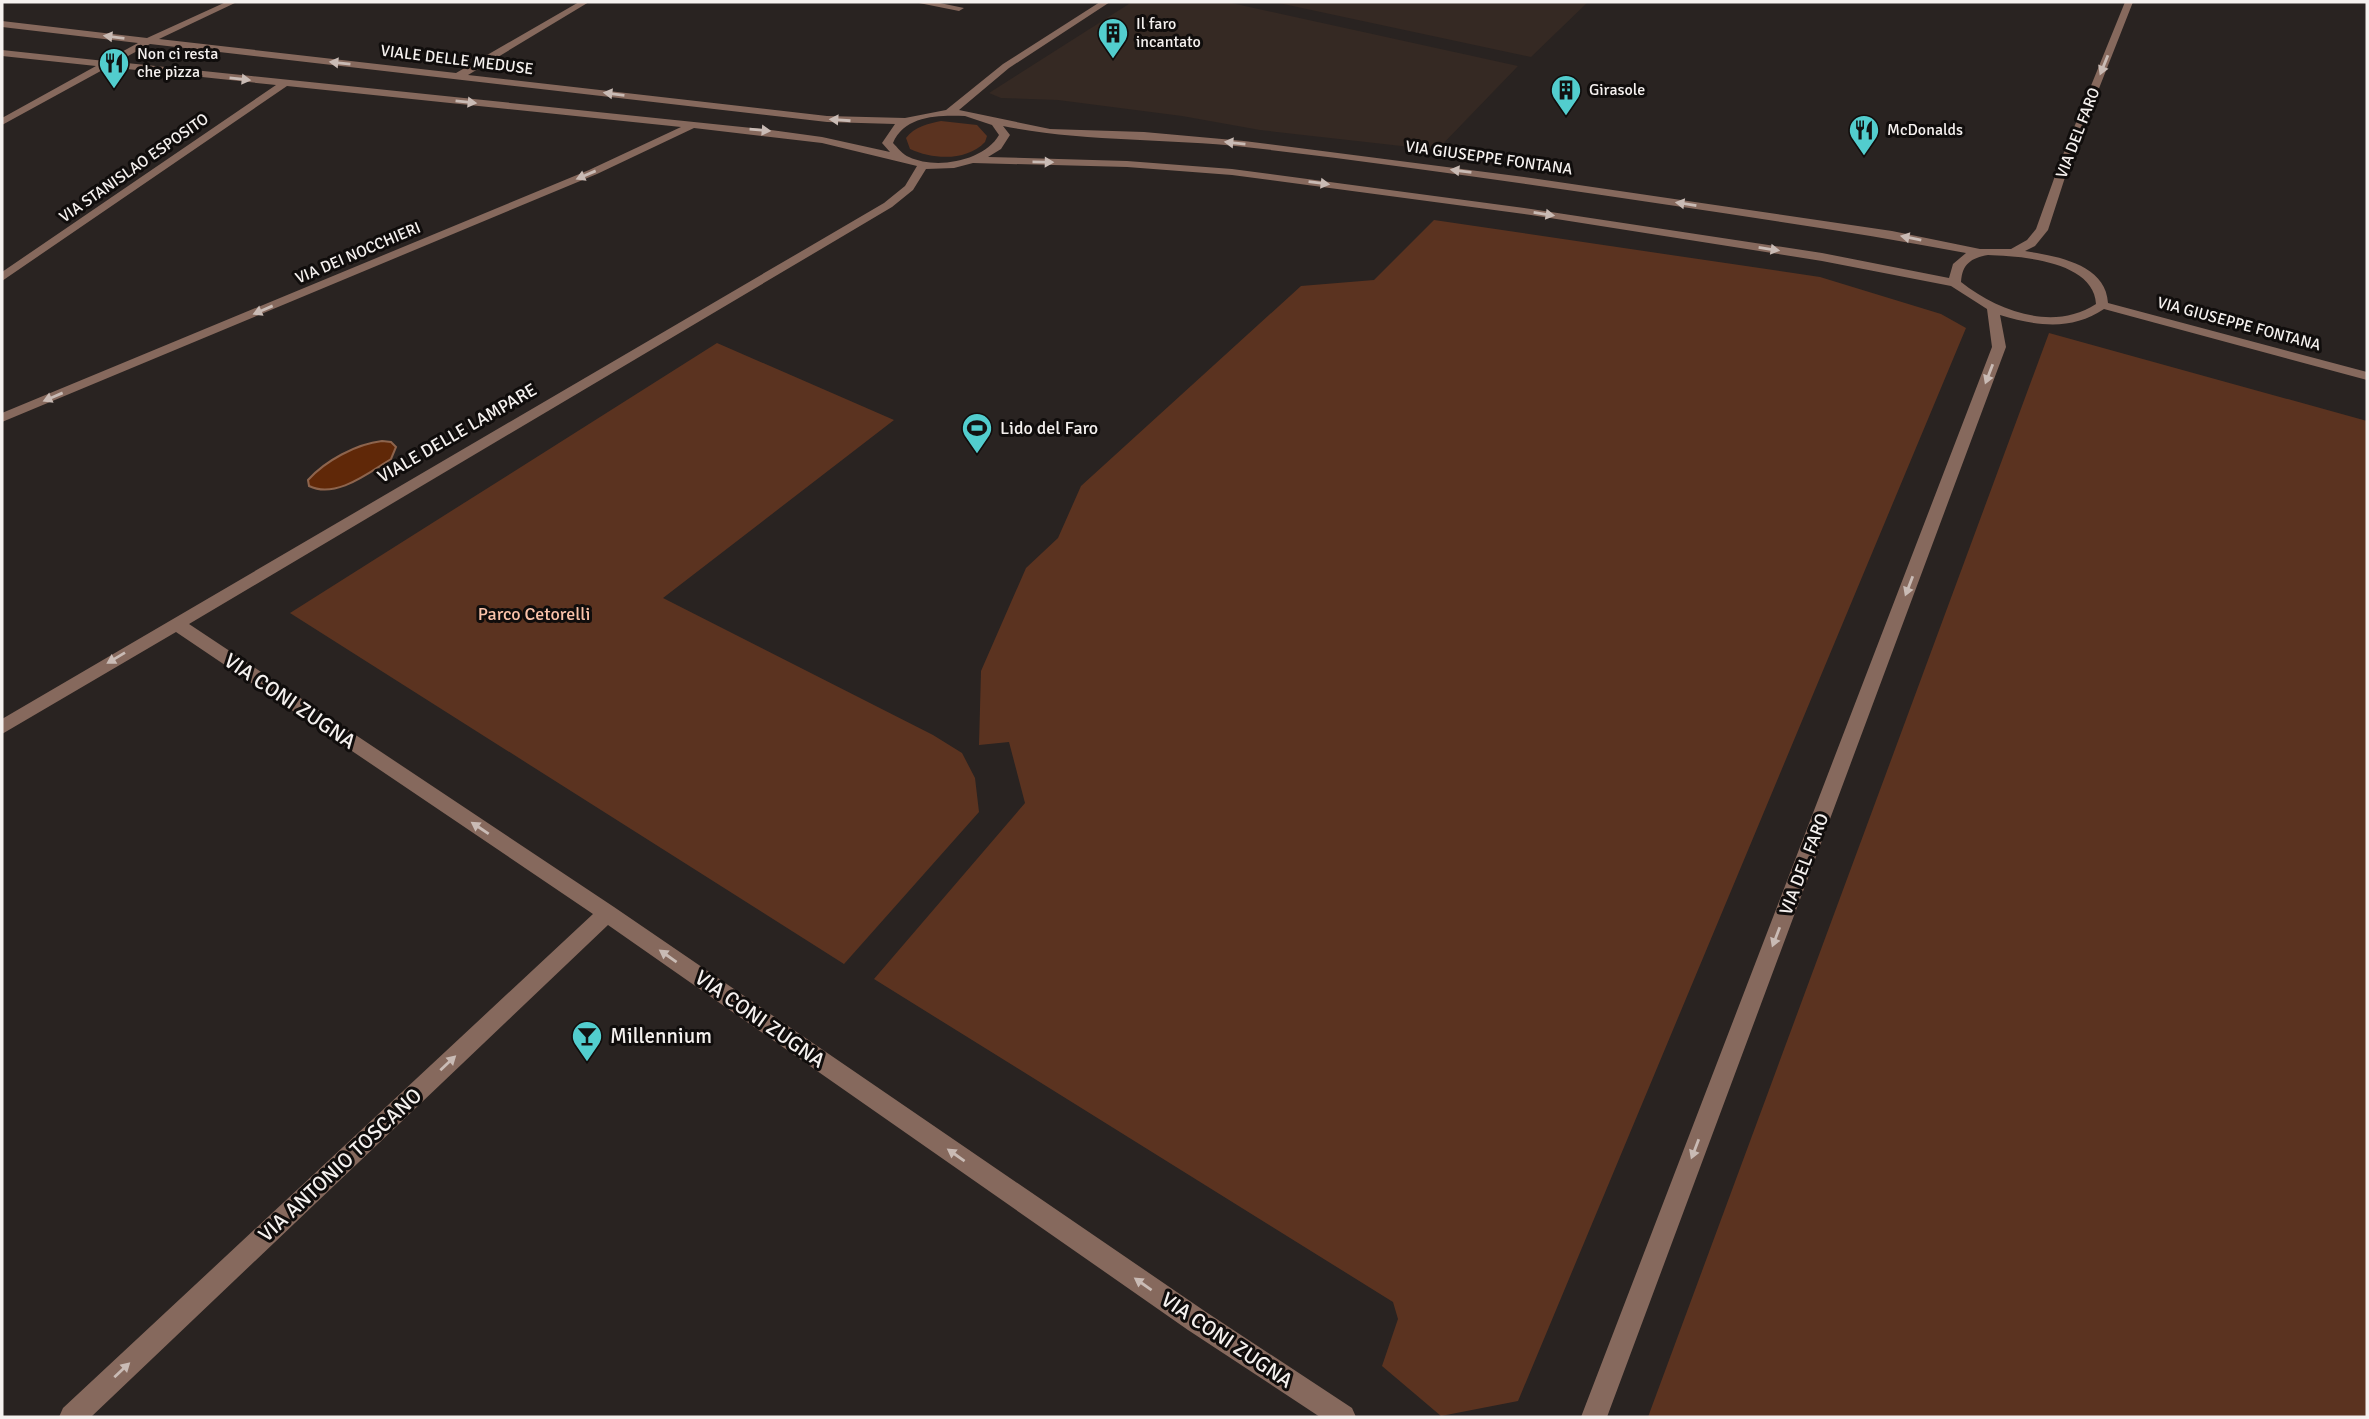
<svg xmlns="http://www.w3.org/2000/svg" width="2369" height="1419" viewBox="0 0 2369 1419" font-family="Signika,sans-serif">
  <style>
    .built { fill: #352923 }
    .green { fill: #5b3320 }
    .water { fill: #602808; stroke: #8d644d; stroke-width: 2 }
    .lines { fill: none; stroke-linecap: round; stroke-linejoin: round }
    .minor { fill: #86695d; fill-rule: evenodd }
    .oneway { fill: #c9bbb5 }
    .labels { text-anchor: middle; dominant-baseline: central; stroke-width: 6; stroke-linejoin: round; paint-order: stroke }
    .far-poi-label { font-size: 16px; fill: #f5f1ef; stroke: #100d0c; text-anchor: start }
    .far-street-label { font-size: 16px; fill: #f5f1ef; stroke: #100d0c }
    .poi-label { font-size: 18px; fill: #f5f1ef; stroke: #100d0c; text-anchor: start }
    .street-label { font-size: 18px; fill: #f5f1ef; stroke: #100d0c }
    .park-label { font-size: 18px; fill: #fbc3aa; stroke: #100d0c }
    .near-street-label { font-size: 21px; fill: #f5f1ef; stroke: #100d0c }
    .near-poi-label { font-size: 21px; fill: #f5f1ef; stroke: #100d0c; text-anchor: start }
  </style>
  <rect width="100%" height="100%" fill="#292321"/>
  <path class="built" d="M 1132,2 L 1227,2 L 1518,66 L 1437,150 L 1260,130 L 1182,116 L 1058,100 L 1001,98 L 989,93 Z
    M 1274,2 L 1588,2 L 1531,57 Z"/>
  <path class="green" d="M 941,121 L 977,125 L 987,136 L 985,142 C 967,161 934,160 910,149 L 906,138 C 915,126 928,124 941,121 Z
    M 1434,220 L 1820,277 L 1941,314 L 1966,328 L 1518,1401 L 1441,1416 L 1382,1366 L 1398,1319 L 1393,1302 L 874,979 L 1025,803 L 1009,742 L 979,745 L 981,671 L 1026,568 L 1058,538 L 1081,486 L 1301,286 L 1374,280 Z
    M 2049,333 L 2367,421 L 2367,1417 L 1648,1417 Z
    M 717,343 L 894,420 L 663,598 L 933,735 L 962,753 L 975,778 L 979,812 L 844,964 L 290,613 Z"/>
  <path class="water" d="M 382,441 L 391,442 L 396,447 L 391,459 C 368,473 336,499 309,486 L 308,480 C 325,461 356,444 382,441 Z"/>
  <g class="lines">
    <path class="minor" d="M 226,2 L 237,2 L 159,39 L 456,73 L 579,2 L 589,2 L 468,75 L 827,116 L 905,118 L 946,110 L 1003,64 L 1100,2 L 1110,2 L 1009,68 L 959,110 L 1050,129 L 1144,132 L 1244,141 L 1531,178 L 1892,231 L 1980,249 L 2011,249 L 2027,240 L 2036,229 L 2060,162 L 2125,2 L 2133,2 L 2070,162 L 2048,230 L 2035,246 L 2025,251 C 2056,256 2106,264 2108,303 L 2367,372 L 2367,380 L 2104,309 C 2072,331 2036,326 2000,315 L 2006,347 L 1607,1417 L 1581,1417 L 1992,347 L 1987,309 L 1951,286 L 1822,261 L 1531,215 L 1232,175 L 1127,167 L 973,163 L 954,168 L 926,169 L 913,190 L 892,207 L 189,624 L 614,907 L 1206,1312 L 1352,1408 L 1356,1417 L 1320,1417 L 1188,1330 L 608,925 L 91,1417 L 59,1417 L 63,1408 L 593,914 L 176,632 L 2,734 L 2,719 L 884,203 L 905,186 L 917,166 L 822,143 L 694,128 L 597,174 L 2,422 L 2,413 L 589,170 L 681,127 L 287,86 L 2,281 L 2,272 L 276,85 L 108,67 L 2,125 L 2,118 L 96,66 L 2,56 L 2,50 L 105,61 L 138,43 L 2,27 L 2,21 L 147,38 ZM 150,44 L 827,122 L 895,124 L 882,143 L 890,152 L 822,137 L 771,130 L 117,62 ZM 965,116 L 992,125 L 999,135 C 984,161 936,170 909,157 C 903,155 897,147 893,143 C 905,115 939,115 965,116 ZM 1003,126 C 1083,142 1165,138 1245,147 C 1386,163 1528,184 1669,205 C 1768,220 1867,234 1966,253 L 1953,264 L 1949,278 L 1822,253 L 1531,209 L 1232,169 L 1127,161 L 988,157 L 1001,149 L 1010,135 ZM 1988,255 C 2021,256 2094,261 2096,304 C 2053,332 1998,311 1961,282 C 1962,264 1971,258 1988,255 Z
      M 914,2 L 935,2 L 964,8 L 959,11 Z"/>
  </g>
  <defs><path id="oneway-solid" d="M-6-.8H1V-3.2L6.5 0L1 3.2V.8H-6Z" transform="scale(1.75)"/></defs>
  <g class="oneway">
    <use href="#oneway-solid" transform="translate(114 37) rotate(-173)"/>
    <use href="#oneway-solid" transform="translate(340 63) rotate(-174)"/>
    <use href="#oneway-solid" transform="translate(2104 65) rotate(112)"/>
    <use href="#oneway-solid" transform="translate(240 79) rotate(6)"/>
    <use href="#oneway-solid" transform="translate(614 94) rotate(-173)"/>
    <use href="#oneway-solid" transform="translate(466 102) rotate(6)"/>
    <use href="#oneway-solid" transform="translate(840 120) rotate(-176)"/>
    <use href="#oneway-solid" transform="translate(760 130) rotate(5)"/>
    <use href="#oneway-solid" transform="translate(1235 143) rotate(-174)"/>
    <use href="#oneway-solid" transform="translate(1043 162) rotate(1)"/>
    <use href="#oneway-solid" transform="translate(1461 171) rotate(-173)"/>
    <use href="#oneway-solid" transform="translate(586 175) rotate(157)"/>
    <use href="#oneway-solid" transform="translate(1319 183) rotate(7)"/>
    <use href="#oneway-solid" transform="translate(1686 204) rotate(-171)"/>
    <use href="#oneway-solid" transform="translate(1544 214) rotate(9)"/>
    <use href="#oneway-solid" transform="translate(1911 238) rotate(-169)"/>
    <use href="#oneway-solid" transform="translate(1769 249) rotate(9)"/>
    <use href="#oneway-solid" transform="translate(263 310) rotate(157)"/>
    <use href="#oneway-solid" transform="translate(1989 374) rotate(111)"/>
    <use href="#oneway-solid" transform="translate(53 397) rotate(157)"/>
    <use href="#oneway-solid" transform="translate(1909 586) rotate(111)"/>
    <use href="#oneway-solid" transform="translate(116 658) rotate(149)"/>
    <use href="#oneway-solid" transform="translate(480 828) rotate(-146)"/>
    <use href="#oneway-solid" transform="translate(1776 937) rotate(111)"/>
    <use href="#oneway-solid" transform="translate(668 956) rotate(-145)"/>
    <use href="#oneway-solid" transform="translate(448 1063) rotate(-43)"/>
    <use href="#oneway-solid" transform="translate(1695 1149) rotate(111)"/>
    <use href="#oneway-solid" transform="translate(956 1155) rotate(-145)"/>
    <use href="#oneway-solid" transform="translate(1143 1284) rotate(-145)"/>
    <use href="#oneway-solid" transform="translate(122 1370) rotate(-43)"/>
  </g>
  <defs>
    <g id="building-pin" transform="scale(1.575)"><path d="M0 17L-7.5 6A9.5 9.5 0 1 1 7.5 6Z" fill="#52cdce" stroke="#100d0c"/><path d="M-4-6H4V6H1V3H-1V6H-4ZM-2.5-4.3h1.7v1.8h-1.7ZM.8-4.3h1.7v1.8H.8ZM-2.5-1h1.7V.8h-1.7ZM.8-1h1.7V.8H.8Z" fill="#111"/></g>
    <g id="restaurant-pin" transform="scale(1.575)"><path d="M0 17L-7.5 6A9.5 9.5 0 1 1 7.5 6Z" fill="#52cdce" stroke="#100d0c"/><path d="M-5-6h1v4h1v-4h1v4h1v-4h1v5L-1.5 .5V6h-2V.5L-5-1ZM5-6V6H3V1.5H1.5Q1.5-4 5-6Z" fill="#111"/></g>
    <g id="stadium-pin" transform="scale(1.575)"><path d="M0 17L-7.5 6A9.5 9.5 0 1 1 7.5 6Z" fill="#52cdce" stroke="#100d0c"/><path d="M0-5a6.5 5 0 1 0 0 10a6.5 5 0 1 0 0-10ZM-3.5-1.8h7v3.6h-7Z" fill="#111"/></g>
    <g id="bar-pin" transform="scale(1.575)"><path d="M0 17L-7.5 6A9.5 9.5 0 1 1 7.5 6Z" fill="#52cdce" stroke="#100d0c"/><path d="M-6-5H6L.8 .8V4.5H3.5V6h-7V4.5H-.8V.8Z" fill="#111"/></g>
  </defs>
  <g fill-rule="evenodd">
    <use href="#building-pin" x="1113" y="33"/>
    <use href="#restaurant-pin" x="114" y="63"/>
    <use href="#building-pin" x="1566" y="90"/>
    <use href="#restaurant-pin" x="1864" y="130"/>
    <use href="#stadium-pin" x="977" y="428"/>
    <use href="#bar-pin" x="587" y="1036"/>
  </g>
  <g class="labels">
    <g class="far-poi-label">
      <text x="1136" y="24">Il faro<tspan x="1136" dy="18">incantato</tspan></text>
      <text x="137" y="54">Non ci resta<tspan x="137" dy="18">che pizza</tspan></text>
      <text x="1589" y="90">Girasole</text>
      <text x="1887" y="130">McDonalds</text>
    </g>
    <g class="far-street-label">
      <text transform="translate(457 60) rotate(7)">VIALE DELLE MEDUSE</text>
      <text transform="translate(2078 133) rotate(-69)">VIA DEL FARO</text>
      <text transform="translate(1489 158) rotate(8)">VIA GIUSEPPE FONTANA</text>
      <text transform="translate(134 168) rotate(-35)">VIA STANISLAO ESPOSITO</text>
      <text transform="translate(358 253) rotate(-23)">VIA DEI NOCCHIERI</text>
      <text transform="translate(2239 324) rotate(15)">VIA GIUSEPPE FONTANA</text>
    </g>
    <g class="poi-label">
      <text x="1000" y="428">Lido del Faro</text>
    </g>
    <g class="street-label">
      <text transform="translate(457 433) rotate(-30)">VIALE DELLE LAMPARE</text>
      <text transform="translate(1804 864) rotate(-69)">VIA DEL FARO</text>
    </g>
    <g class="park-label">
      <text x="534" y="614">Parco Cetorelli</text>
    </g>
    <g class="near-street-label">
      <text transform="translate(290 701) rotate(34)">VIA CONI ZUGNA</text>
      <text transform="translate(760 1019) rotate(35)">VIA CONI ZUGNA</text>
      <text transform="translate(340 1165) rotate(-43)">VIA ANTONIO TOSCANO</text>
      <text transform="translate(1227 1340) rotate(34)">VIA CONI ZUGNA</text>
    </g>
    <g class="near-poi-label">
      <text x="610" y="1036">Millennium</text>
    </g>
  </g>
  <rect width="2369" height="1419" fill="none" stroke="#f5f1ef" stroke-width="7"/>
</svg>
